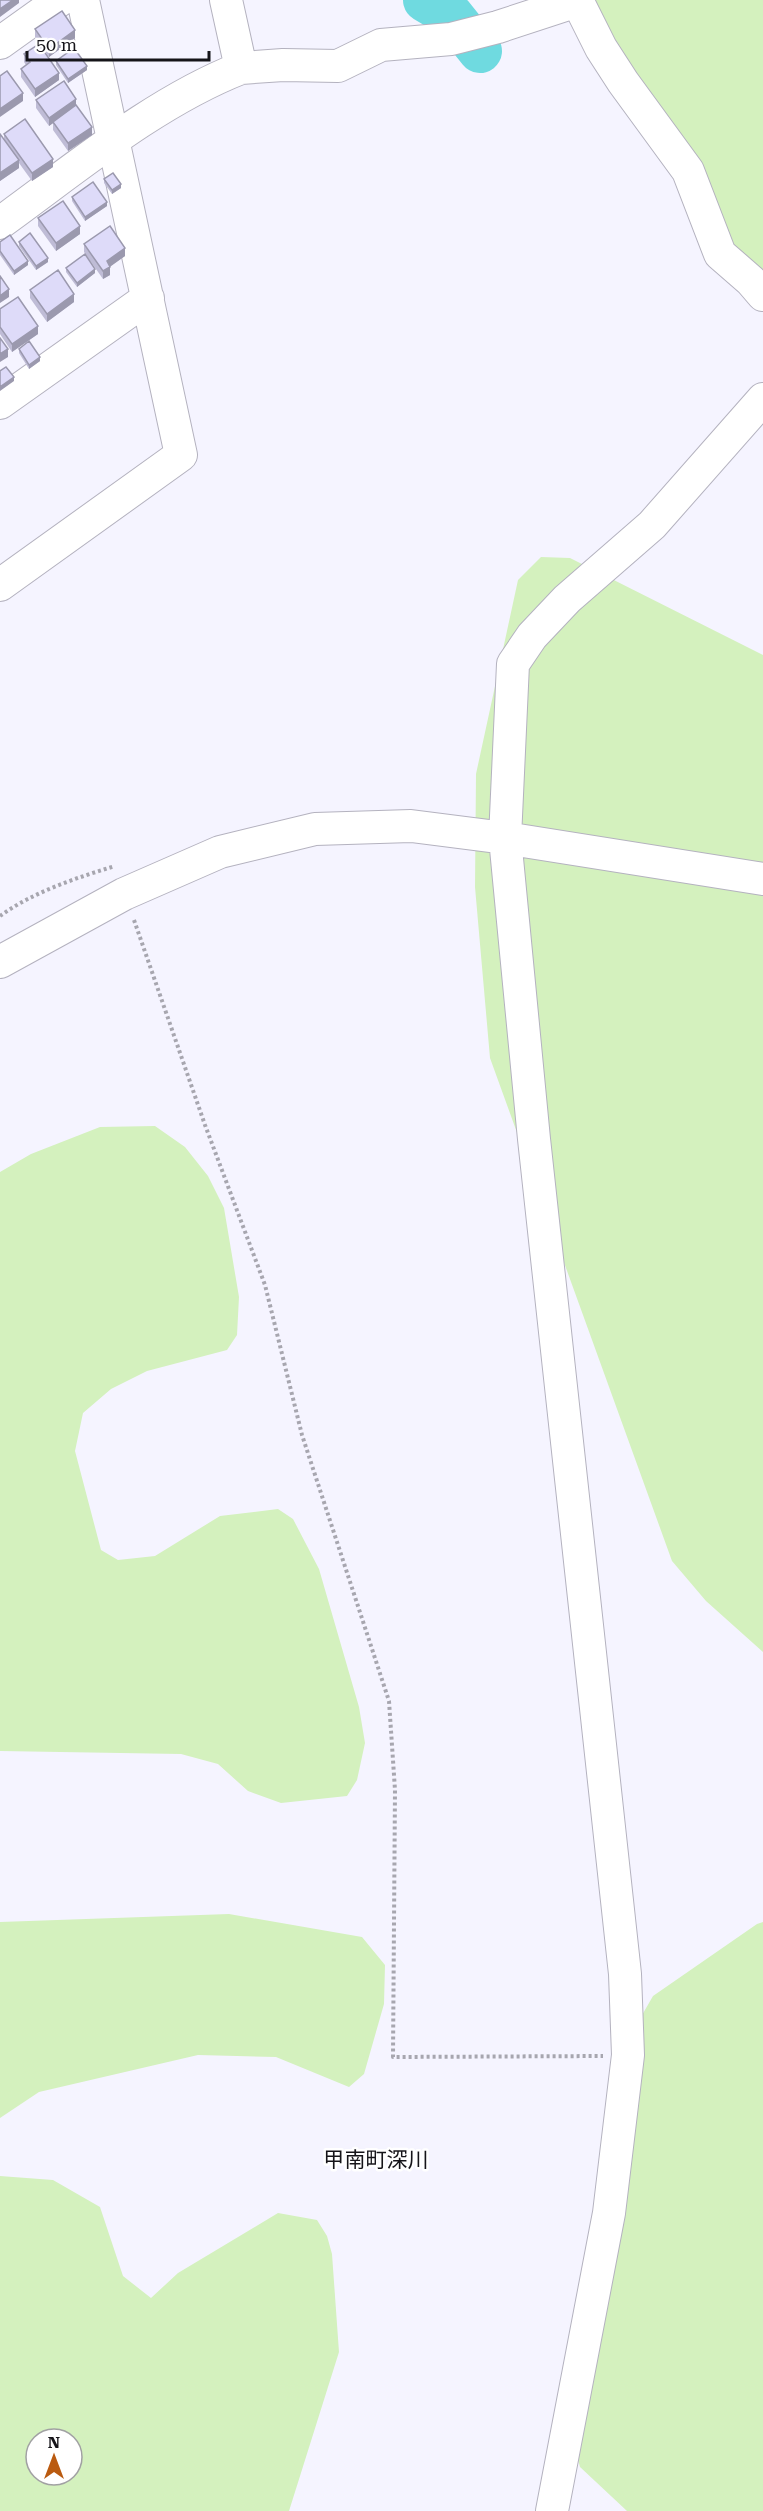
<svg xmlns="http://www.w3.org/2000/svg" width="763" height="2511" viewBox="0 0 763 2511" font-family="'Roboto Serif','Noto Sans JP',serif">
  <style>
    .green { fill: #d4f1be; fill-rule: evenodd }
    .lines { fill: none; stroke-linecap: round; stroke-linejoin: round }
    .river { stroke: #6fdae0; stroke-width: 44 }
    .minor-casing { stroke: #b4b2bf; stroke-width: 34 }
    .path { stroke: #a7a6af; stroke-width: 4; stroke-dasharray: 3 3; stroke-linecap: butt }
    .minor { stroke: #fff; stroke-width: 32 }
    .wall { fill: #bfbcd6 }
    .shaded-wall { fill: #9b99ae }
    .building { fill: #dedbf9; stroke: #9b99ae; stroke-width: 1.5 }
    .labels { text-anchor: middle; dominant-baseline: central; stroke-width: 5; stroke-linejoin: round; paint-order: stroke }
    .quarter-label { font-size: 21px; fill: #151419; stroke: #fff }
  </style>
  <rect width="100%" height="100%" fill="#f5f4ff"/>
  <path class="green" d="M 568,0 L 763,0 L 763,309 Z
    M 541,557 L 570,558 L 763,655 L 763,1652 L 706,1601 L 672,1561 L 490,1058 L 475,887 L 476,774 L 518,580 Z
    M 155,1126 L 185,1147 L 208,1176 L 224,1208 L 239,1297 L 237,1335 L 227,1350 L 147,1371 L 111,1389 L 83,1413 L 75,1451 L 101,1550 L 118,1560 L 155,1556 L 220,1516 L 278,1509 L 293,1519 L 319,1569 L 359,1707 L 365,1743 L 357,1780 L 347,1796 L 281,1803 L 248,1791 L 218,1764 L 181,1754 L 0,1751 L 0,1172 L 31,1154 L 100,1127 Z
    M 229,1914 L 362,1937 L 385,1965 L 384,2004 L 364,2074 L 349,2087 L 276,2057 L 198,2055 L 39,2092 L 0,2118 L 0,1922 Z
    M 763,1922 L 763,2511 L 627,2511 L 580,2467 L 563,2405 L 630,2036 L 653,1996 L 757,1924 Z
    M 0,2176 L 53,2180 L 100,2207 L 123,2276 L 151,2298 L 178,2273 L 278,2213 L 317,2220 L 327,2236 L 332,2254 L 339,2352 L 289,2511 L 0,2511 ZM 36,2439 L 72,2439 L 72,2475 L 36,2475 Z"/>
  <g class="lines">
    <path class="river" d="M 425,0 L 452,16 L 480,51"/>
    <g class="minor-casing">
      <path id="minor" d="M 577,0 L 601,48 L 623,82 L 688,171 L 720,254 L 751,281 L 763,295
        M 0,43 L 60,0
        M 241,68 L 283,65 L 338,66 L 381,45 L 451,39 L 498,27 L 577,1
        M 0,223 C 75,169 154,102 241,68 L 226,0
        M 0,403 L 148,298
        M 0,585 L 181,455 L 83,0
        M 0,962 L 124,894 L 220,852 L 315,829 L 411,826 L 505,838 L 763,879
        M 552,2511 L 609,2213 L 628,2055 L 625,1974 L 534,1139 L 505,838 L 513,664 L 532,636 L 567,599 L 652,525 L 763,399"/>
    </g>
    <path class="path" d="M 0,916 C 33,892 76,878 115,866
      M 134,920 L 205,1125 L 265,1285 L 302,1435 L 389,1701 L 395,1790 L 393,2057 L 603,2056"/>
    <use href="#minor" class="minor"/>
  </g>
  <path class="wall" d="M 35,29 L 75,38 L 49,57 L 35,37 Z
    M 24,54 L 59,80 L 35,97 L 21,77 L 21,69 L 26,65 L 24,62 Z
    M 56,61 L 87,70 L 68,83 L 56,65 Z
    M 36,100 L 76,105 L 92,135 L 68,151 L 53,130 L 53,123 L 49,126 L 36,108 Z
    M 0,134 L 4,139 L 4,134 L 53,167 L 32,181 L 19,163 L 19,168 L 0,181 Z
    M 104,179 L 121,188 L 112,194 L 104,183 Z
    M 72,197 L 107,206 L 85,221 L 72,201 Z
    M 38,218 L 80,234 L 56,251 L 38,226 Z
    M 0,242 L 28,265 L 14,275 L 0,255 Z
    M 19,242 L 48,262 L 36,270 L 19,246 Z
    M 84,244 L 125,256 L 110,266 L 110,275 L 103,279 L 84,252 Z
    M 66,268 L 95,273 L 77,287 L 66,272 Z
    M 30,290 L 74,302 L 47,322 L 30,298 Z
    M 0,309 L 38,334 L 12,352 L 0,334 Z
    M 19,349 L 40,361 L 29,369 L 19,353 Z"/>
  <path class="shaded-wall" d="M 13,0 L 19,0 L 19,3 L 0,17 L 0,9 Z
    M 75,30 L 75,38 L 49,57 L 49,49 Z
    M 87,66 L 87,70 L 68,83 L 68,79 Z
    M 59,73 L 59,80 L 35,97 L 35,89 Z
    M 23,93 L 23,101 L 0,117 L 0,109 Z
    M 76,99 L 76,107 L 49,126 L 49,118 Z
    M 92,127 L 92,135 L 68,151 L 68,143 Z
    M 53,159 L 53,167 L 32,181 L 32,173 Z
    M 19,160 L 19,168 L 0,181 L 0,173 Z
    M 121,184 L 121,188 L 112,194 L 112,190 Z
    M 107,202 L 107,206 L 85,221 L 85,217 Z
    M 80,226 L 80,234 L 56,251 L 56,243 Z
    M 125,248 L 125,256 L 107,269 L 107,261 Z
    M 48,258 L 48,262 L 36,270 L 36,266 Z
    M 28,261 L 28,265 L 14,275 L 14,271 Z
    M 110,267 L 110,275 L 103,279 L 103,271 Z
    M 95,269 L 95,273 L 77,287 L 77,283 Z
    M 9,289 L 9,297 L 0,303 L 0,296 Z
    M 74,294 L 74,302 L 47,322 L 47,314 Z
    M 38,326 L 38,334 L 12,352 L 12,344 Z
    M 8,349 L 8,357 L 0,362 L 0,354 Z
    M 40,357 L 40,361 L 29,369 L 29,365 Z
    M 14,377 L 14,381 L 0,391 L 0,387 Z"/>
  <path class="building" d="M 0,0 L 13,0 L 0,9 Z
    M 62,11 L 75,30 L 49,49 L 35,29 Z
    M 39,44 L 59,73 L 35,89 L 21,69 L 30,62 L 24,54 Z
    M 74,48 L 87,66 L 68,79 L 56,61 Z
    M 7,71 L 23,93 L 0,109 L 0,76 Z
    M 64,81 L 76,99 L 49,118 L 36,100 Z
    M 76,105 L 92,127 L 68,143 L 53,122 Z
    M 25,119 L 53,159 L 32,173 L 4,134 Z
    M 0,134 L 19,160 L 0,173 Z
    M 113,173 L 121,184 L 112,190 L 104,179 Z
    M 93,182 L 107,202 L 85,217 L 72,197 Z
    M 63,201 L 80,226 L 56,243 L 38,218 Z
    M 110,226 L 125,248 L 107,261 L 110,267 L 103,271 L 84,244 Z
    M 30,233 L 48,258 L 36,266 L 19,242 Z
    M 10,235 L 28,261 L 14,271 L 0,251 L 0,242 Z
    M 85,254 L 95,269 L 77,283 L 66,268 Z
    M 58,270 L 74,294 L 47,314 L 30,290 Z
    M 0,276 L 9,289 L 0,296 Z
    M 18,297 L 38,326 L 12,344 L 0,327 L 0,309 Z
    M 0,338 L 8,349 L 0,354 Z
    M 29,341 L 40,357 L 29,365 L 19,349 Z
    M 6,367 L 14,377 L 0,387 L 0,371 Z"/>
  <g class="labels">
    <g class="quarter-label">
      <text x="376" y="2160">甲南町深川</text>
    </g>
  </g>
  <g transform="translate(54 2457)"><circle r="28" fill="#ffffff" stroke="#a1a1a3" stroke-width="1.5"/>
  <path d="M0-4.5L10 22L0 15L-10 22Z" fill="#ba5b11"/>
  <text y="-9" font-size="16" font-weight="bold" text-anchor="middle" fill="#151419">N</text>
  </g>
  <path d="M27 51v9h182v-9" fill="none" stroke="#151419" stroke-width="3"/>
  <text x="36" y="51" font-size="18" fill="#151419" stroke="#ffffff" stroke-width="4.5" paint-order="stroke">50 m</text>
</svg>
